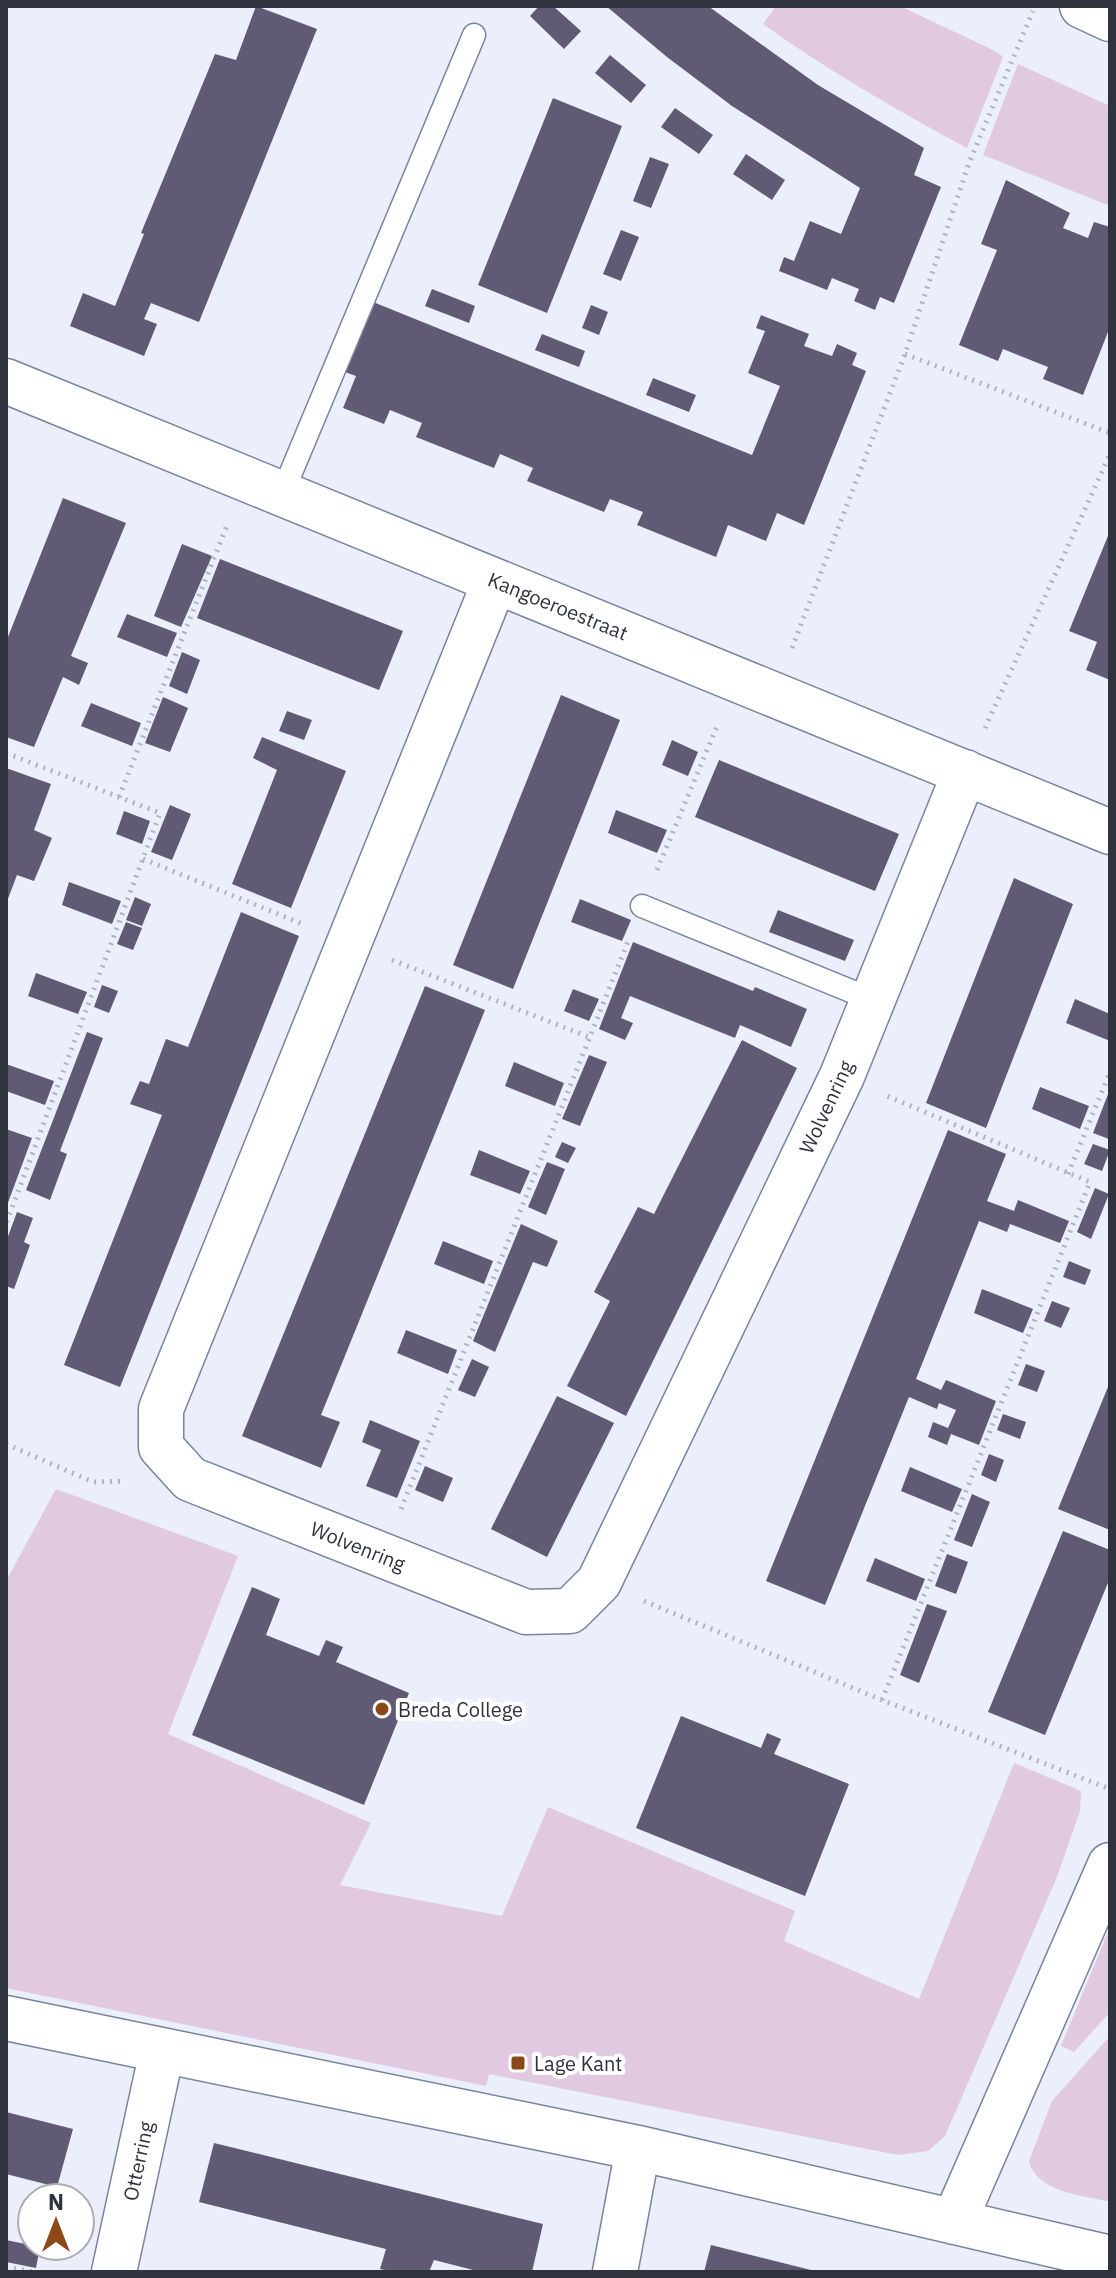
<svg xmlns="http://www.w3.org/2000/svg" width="1116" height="2278" viewBox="0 0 1116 2278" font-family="'IBM Plex Sans',sans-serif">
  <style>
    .green { fill: #e0c9e1 }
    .building { fill: #615a75 }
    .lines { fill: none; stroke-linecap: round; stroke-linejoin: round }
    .lane-casing { stroke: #78849f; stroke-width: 25 }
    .street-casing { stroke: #78849f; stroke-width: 47 }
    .path { stroke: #afb4c0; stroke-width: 5; stroke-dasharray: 2 6; stroke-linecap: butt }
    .lane { stroke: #fff; stroke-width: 22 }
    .street { stroke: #fff; stroke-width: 44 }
    .poi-dot { fill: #8b4917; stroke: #fff; stroke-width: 3 }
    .labels { text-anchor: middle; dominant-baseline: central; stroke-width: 8; stroke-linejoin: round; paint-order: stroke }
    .street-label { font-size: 20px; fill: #2e333e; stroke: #fff }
    .poi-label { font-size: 20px; fill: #2e333e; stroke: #fff; text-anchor: start }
  </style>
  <rect width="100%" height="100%" fill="#eaeffb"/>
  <path class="green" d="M 776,6 L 900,6 L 997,52 L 1003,57 L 967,148 C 897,110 828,71 763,24 Z
    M 1018,64 L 1110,106 L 1110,206 L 983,155 Z
    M 56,1489 L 238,1556 L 168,1734 L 371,1823 L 340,1885 L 502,1916 L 548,1807 L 795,1911 L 784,1941 L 919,1999 L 1014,1763 L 1081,1791 L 1080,1811 L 1057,1877 L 945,2136 L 928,2151 L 898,2155 L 489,2074 L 486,2086 L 6,1988 L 6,1581 Z
    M 1110,1927 L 1110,2012 L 1074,2052 L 1061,2046 Z
    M 1110,2036 L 1110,2202 C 1083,2195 1037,2193 1029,2161 L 1052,2101 Z"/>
  <path class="building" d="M 256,6 L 317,29 L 199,322 L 151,303 L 144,319 L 157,324 L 144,356 L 70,326 L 83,293 L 115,306 L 144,234 L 141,233 L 215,54 L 236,60 Z
    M 539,6 L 553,6 L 581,31 L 564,49 L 530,16 Z
    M 606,6 L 708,6 L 818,85 L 924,148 L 914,175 L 941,187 L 894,303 L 880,297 L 875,310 L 854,301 L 859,289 L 832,278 L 827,290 L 779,271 L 784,257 L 794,261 L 810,221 L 841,234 L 860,188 L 732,106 L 667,57 Z
    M 610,55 L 646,85 L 631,103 L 595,73 Z
    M 553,98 L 622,126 L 547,313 L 478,285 Z
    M 675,108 L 713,135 L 699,154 L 661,127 Z
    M 746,154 L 785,180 L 772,200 L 733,174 Z
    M 650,157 L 669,164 L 651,208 L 633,201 Z
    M 1006,180 L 1070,213 L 1063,228 L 1088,238 L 1094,222 L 1110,227 L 1110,327 L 1083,395 L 1043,379 L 1048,367 L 1003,349 L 998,361 L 959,345 L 997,250 L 981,244 Z
    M 621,230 L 639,237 L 621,281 L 603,274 Z
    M 432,289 L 475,306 L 469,323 L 425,306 Z
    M 373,302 L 752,455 L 780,386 L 748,373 L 765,331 L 756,328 L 761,315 L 809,334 L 804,346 L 832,356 L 837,344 L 857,353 L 852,365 L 866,371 L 804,525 L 777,513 L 766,541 L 728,525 L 716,557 L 637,525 L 643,512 L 610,499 L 604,512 L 527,481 L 533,468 L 500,454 L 494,468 L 416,437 L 422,423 L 390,410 L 384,424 L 343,408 L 356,376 L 345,372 Z
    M 591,305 L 608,312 L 599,335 L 582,328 Z
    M 542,334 L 585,351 L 579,367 L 535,350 Z
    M 653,378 L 696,395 L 689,412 L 646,395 Z
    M 63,498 L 126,523 L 71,656 L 88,663 L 79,685 L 63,677 L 34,747 L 6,737 L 6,642 Z
    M 1110,531 L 1110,680 L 1086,670 L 1097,642 L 1069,631 Z
    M 182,544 L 212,556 L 181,627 L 154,616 Z
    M 220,559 L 403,631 L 379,690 L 197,618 Z
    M 127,614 L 177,633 L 167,657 L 117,637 Z
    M 182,652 L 200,660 L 187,694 L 169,686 Z
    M 561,695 L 620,720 L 513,989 L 453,965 Z
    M 163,697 L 188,708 L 170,752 L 145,743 Z
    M 91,703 L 141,723 L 132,746 L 81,726 Z
    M 287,711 L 312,720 L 304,740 L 279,731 Z
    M 262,737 L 346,771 L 291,908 L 232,884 L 277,770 L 253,758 Z
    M 672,740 L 698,752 L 688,776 L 662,765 Z
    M 719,760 L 899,834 L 875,891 L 695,817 Z
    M 6,768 L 51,784 L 34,830 L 52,838 L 34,881 L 17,875 L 6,904 Z
    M 170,805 L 191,814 L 172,860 L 151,852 Z
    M 616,810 L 667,830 L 657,853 L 608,833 Z
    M 124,811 L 150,821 L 142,844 L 116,834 Z
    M 1014,878 L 1073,904 L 986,1128 L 926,1103 Z
    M 69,882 L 121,901 L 112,924 L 62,905 Z
    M 135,897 L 151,904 L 142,926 L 126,920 Z
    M 580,899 L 631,920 L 622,941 L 571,922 Z
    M 778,910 L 854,940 L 845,961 L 769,932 Z
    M 241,912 L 299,936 L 120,1387 L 64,1365 L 162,1115 L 130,1104 L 140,1081 L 149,1084 L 166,1039 L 188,1047 Z
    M 126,922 L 142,928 L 133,950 L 117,944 Z
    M 633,942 L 753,991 L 755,987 L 807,1009 L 791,1047 L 740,1025 L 735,1038 L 630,996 L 621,1018 L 633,1023 L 625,1040 L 599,1029 Z
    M 36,973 L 87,992 L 78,1014 L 28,996 Z
    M 102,985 L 118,991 L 109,1013 L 94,1007 Z
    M 425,986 L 485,1010 L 321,1415 L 340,1422 L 321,1468 L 242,1436 Z
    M 573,989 L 599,999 L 589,1021 L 564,1011 Z
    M 1075,999 L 1110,1014 L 1110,1041 L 1066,1023 Z
    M 87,1032 L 103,1038 L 60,1151 L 67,1154 L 50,1200 L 26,1190 Z
    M 742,1040 L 797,1068 L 626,1416 L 567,1386 L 610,1301 L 594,1292 L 638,1207 L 654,1214 Z
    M 589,1055 L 607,1062 L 580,1126 L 562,1119 Z
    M 514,1062 L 564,1083 L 555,1106 L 505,1086 Z
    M 6,1064 L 54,1081 L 45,1105 L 6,1091 Z
    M 1040,1087 L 1089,1106 L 1080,1129 L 1032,1109 Z
    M 1110,1089 L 1110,1137 L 1109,1139 L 1093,1133 Z
    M 6,1129 L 32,1138 L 6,1208 Z
    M 948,1130 L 1006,1154 L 987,1201 L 1014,1211 L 1018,1200 L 1069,1221 L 1060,1243 L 1010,1224 L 1007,1232 L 979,1221 L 916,1379 L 941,1390 L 946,1380 L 996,1401 L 979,1445 L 951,1434 L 947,1445 L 928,1437 L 933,1422 L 948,1428 L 956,1410 L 939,1403 L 937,1409 L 909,1397 L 825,1605 L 766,1581 Z
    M 562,1142 L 576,1148 L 568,1163 L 555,1157 Z
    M 1093,1144 L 1110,1150 L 1102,1171 L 1084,1164 Z
    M 479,1150 L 530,1171 L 520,1194 L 470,1175 Z
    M 547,1162 L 565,1169 L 546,1215 L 528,1207 Z
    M 1095,1188 L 1109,1194 L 1091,1239 L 1077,1232 Z
    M 17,1212 L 33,1218 L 24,1242 L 30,1245 L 14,1289 L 6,1286 L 6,1242 Z
    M 521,1224 L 558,1241 L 547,1267 L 533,1262 L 495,1352 L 473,1341 Z
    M 443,1241 L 493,1261 L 484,1284 L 434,1264 Z
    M 1069,1261 L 1091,1270 L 1085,1285 L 1063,1277 Z
    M 982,1289 L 1033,1309 L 1023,1333 L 974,1313 Z
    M 1052,1301 L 1070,1308 L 1061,1328 L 1044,1321 Z
    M 406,1330 L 457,1350 L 448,1374 L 397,1353 Z
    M 472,1359 L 489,1367 L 475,1397 L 458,1390 Z
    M 1026,1364 L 1045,1371 L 1037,1392 L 1018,1385 Z
    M 1110,1382 L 1110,1530 L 1058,1509 Z
    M 557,1396 L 614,1423 L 547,1557 L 491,1529 Z
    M 1003,1414 L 1026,1422 L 1020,1439 L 997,1430 Z
    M 370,1420 L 420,1441 L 397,1498 L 366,1486 L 381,1450 L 362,1442 Z
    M 989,1454 L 1004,1460 L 996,1482 L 981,1475 Z
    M 425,1466 L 453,1478 L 443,1502 L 415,1490 Z
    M 910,1467 L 962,1489 L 952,1512 L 901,1491 Z
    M 972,1494 L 990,1502 L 972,1547 L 954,1540 Z
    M 1063,1531 L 1110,1550 L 1110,1578 L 1045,1735 L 988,1712 Z
    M 947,1554 L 968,1562 L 956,1594 L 935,1586 Z
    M 875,1558 L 925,1579 L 916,1601 L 866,1581 Z
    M 252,1587 L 280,1599 L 266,1635 L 319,1656 L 326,1640 L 343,1647 L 336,1662 L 409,1693 L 364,1805 L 192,1735 Z
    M 927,1604 L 947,1611 L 919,1683 L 900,1675 Z
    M 681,1716 L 761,1748 L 767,1733 L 781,1739 L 774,1754 L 849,1784 L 805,1896 L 636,1828 Z
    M 6,2112 L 73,2129 L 57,2187 L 6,2174 Z
    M 214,2143 L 543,2224 L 532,2272 L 481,2272 L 434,2260 L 429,2272 L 395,2272 L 380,2269 L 386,2249 L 199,2202 Z
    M 6,2240 L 40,2247 L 36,2268 L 6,2262 Z
    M 711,2245 L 815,2271 L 815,2272 L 704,2272 Z"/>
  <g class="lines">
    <g class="lane-casing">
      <path id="lane" d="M 282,494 L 474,35
        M 642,906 L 873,1000"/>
    </g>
    <g class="street-casing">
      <path id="street" d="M 1082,6 L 1110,19
        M 6,381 L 1110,832
        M 495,581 L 161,1409 L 161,1447 L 190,1479 L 526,1612 L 570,1611 L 599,1582 L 842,1076 L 965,772
        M 6,2018 L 638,2148 L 1110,2258
        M 954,2222 L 1110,1865
        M 114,2272 L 162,2051
        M 615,2272 L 638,2148"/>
    </g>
    <path class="path" d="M 905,354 L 1110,433
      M 792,648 L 905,354 L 969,163 L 1033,11
      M 985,728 L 1110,454
      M 6,753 L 160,813 L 6,1224
      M 119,797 L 228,523
      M 143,859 L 305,925
      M 657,870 L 718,724
      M 392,960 L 589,1037
      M 1068,1174 L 1110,1072
      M 6,1444 L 93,1482 L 125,1481
      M 401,1509 L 629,939
      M 644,1601 L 882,1700 L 1110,1789
      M 882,1700 L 1090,1182 L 887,1096
      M 6,2267 L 33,2272"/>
    <use href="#lane" class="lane"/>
    <use href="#street" class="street"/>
  </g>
  <g class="poi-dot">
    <circle cx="382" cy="1709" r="8"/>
    <rect x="510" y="2055" width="16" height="16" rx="4"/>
  </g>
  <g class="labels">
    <g class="street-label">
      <text transform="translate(558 606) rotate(22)">Kangoeroestraat</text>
      <text transform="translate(826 1107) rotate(-65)">Wolvenring</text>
      <text transform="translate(358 1546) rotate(22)">Wolvenring</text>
      <text transform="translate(138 2161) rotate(-78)">Otterring</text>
    </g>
    <g class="poi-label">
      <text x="398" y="1709">Breda College</text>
      <text x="534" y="2063">Lage Kant</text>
    </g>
  </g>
  <rect width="1116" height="2278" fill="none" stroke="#2e333e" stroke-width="16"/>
  <g transform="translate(56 2222)"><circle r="38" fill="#ffffff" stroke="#abadb2" stroke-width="2"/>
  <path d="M0-6L14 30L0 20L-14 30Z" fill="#8b4917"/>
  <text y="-12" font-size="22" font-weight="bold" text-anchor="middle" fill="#2e333e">N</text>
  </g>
</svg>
